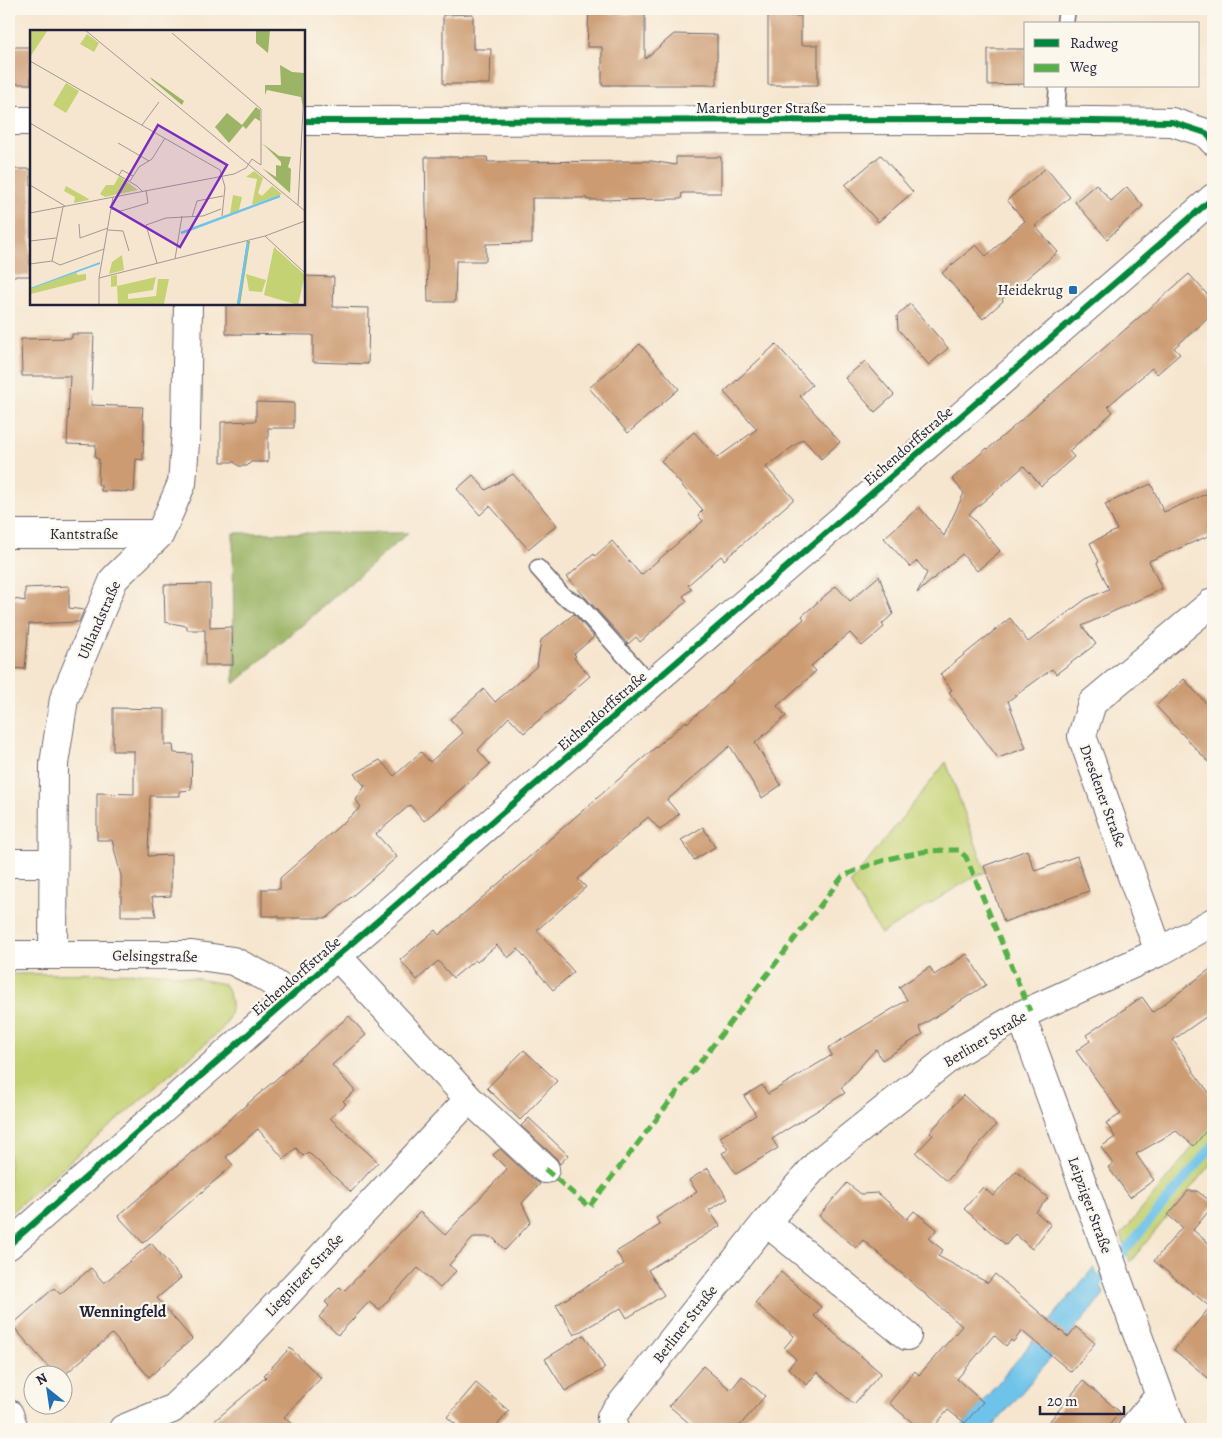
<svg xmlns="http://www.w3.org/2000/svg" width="1222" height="1438" viewBox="0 0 1222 1438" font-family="Alegreya,serif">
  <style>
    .green { fill: #c4d273; stroke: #737a57 }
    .forest { fill: #9bb465; stroke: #5e6b50 }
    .water { fill: #6dc3ea; stroke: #487292 }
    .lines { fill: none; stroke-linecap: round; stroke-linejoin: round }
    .stream { stroke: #6dc3ea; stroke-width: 9 }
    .building { fill: #cc9b72 }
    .service-casing { stroke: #6c676f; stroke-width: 19 }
    .minor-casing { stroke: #6c676f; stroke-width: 30 }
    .tertiary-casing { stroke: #6c676f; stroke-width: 30 }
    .service { stroke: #fff; stroke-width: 16 }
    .minor { stroke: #fff; stroke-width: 28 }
    .tertiary { stroke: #fff; stroke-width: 28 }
    .quiet { stroke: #55b146; stroke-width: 5; stroke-dasharray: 10 5; stroke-linecap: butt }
    .cycleway-casing { stroke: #fbf7ec; stroke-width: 9 }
    .cycleway { stroke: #00873e; stroke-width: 6 }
    .poi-dot { fill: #1f6fb2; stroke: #fbf7ec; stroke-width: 2 }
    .labels { text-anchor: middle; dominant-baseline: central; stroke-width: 4.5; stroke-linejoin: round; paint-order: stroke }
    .street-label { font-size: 15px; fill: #22223b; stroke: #fbf7ec }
    .poi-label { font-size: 15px; fill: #22223b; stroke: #fbf7ec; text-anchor: end }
    .neighbourhood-label { font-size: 16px; font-weight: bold; fill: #22223b; stroke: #fbf7ec }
    .inset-river { fill: none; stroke: #6dc3ea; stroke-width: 2.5 }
    .inset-road { fill: none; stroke: #a19894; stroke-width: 1 }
    .view { fill: #7b2cbf; fill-opacity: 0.15; stroke: #7b2cbf; stroke-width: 2.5 }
    .inset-edge { fill: none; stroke: #22223b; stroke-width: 2.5 }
  </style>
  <rect width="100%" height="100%" fill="#fbf7ec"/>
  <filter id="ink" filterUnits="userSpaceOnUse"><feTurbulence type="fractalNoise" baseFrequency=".02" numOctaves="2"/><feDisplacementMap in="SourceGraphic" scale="10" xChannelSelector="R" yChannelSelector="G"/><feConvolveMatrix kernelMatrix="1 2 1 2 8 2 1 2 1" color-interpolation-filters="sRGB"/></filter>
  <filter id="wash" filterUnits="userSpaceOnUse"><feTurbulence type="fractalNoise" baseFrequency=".0096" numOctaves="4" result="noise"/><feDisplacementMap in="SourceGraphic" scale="20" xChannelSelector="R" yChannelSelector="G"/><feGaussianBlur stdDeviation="1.12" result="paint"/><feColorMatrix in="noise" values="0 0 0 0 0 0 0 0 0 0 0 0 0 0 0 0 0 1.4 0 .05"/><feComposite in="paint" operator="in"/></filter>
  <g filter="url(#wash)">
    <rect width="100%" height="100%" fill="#f6e6cf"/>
    <path class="green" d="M 946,762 L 986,872 L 975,876 L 881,934 L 850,884 Z
      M 169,973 L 224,984 C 234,1002 234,1013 221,1030 L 9,1214 L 9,974 Z
      M 1213,1122 L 1213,1142 L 1125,1246 L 1121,1235 Z
      M 1213,1147 L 1213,1161 L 1130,1262 L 1126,1251 Z"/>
    <path class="forest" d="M 233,533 L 408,533 L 234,684 Z"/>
    <path class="water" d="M 1094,1267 L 1104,1294 L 991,1429 L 960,1429 Z"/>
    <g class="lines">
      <path class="stream" d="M 1093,1289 L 1213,1145"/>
    </g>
    <g id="blocks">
      <path class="building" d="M 589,9 L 611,9 L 611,14 L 645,14 L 645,59 L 674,34 L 717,35 L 717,85 L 602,85 L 602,47 L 587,47 Z
        M 473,14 L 473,49 L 491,49 L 490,84 L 443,84 L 443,15 Z
        M 768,16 L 801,16 L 801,45 L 818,45 L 818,85 L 768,85 Z
        M 9,47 L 31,47 L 31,84 L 9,84 Z
        M 988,49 L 1026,49 L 1026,84 L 988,85 Z
        M 881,155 L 913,192 L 878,222 L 845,185 Z
        M 425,157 L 487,157 L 488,162 L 651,161 L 676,165 L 676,157 L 721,157 L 721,193 L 682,193 L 681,199 L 587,200 L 587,198 L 532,198 L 532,243 L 486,244 L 486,261 L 456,261 L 455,302 L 428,302 Z
        M 1046,168 L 1070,197 L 1035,226 L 1058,252 L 1002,299 L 1003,301 L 983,319 L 942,273 L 976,245 L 986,256 L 1025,221 L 1007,200 Z
        M 9,169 L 31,169 L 30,276 L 9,276 Z
        M 1096,184 L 1111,201 L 1127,187 L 1143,206 L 1107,239 L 1075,202 Z
        M 1189,274 L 1213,301 L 1213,314 L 1174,348 L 1180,354 L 1157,374 L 1152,368 L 1108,406 L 1113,412 L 1069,451 L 1074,457 L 1041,486 L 1024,466 L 969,514 L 1000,551 L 977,571 L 962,554 L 917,593 L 927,573 L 917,561 L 910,567 L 884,538 L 919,507 L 944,536 L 964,493 L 952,479 L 987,448 L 988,449 Z
        M 304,276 L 334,277 L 333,307 L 369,308 L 368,364 L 313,362 L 313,335 L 226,334 L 226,304 L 304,304 Z
        M 910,304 L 948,348 L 929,365 L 898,329 L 897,316 Z
        M 72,334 L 94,334 L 91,405 L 143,407 L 142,420 L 144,420 L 143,460 L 136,459 L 134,492 L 101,491 L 101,485 L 98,485 L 99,459 L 95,458 L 96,445 L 67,444 L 70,376 L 22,376 L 21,339 L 72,338 Z
        M 640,344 L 679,389 L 628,433 L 589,388 Z
        M 776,344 L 812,385 L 800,396 L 840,442 L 821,459 L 803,439 L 766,467 L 794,499 L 724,560 L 721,556 L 688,585 L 692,589 L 683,596 L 687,601 L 640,642 L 636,637 L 628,644 L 567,577 L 594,554 L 595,556 L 612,541 L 641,575 L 703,521 L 698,515 L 703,510 L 661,461 L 694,432 L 717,458 L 757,429 L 724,392 Z
        M 865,361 L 894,395 L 875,412 L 845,378 Z
        M 256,402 L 294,403 L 294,428 L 268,428 L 268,462 L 251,462 L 247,466 L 239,466 L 234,462 L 221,462 L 221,422 L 256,421 Z
        M 513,474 L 557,525 L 528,549 L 490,506 L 480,515 L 457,489 L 473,475 L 486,490 Z
        M 1151,484 L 1164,512 L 1213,491 L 1213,534 L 1149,561 L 1162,589 L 1082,626 L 1096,644 L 1056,674 L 1052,669 L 1008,701 L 1026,748 L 998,758 L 949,692 L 952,690 L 940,674 L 1010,618 L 1028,642 L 1086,599 L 1109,589 L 1097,563 L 1099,562 L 1090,543 L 1117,530 L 1105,504 Z
        M 879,576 L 893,614 L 882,624 L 884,627 L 862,646 L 850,633 L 811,666 L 816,671 L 777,706 L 786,716 L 755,743 L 781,785 L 762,798 L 730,746 L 667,800 L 679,814 L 660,830 L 648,817 L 578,879 L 586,887 L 537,930 L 574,972 L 553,990 L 518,949 L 508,958 L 497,945 L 477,962 L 475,960 L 453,978 L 438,961 L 417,980 L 400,960 L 435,930 L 439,935 L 686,721 L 687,723 L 804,619 L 802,616 L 836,586 L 850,601 Z
        M 210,584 L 210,628 L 232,627 L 233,665 L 205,665 L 205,630 L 187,630 L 187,626 L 165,622 L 164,585 Z
        M 69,586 L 69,608 L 84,610 L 79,622 L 29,624 L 25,669 L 9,668 L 9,598 L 25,601 L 25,588 Z
        M 574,614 L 594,637 L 574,654 L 576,656 L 574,658 L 590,676 L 524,733 L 509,717 L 478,750 L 490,764 L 424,821 L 410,805 L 376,834 L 397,857 L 327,918 L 279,918 L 279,916 L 262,916 L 262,889 L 280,889 L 280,878 L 361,807 L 356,800 L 365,786 L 354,774 L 380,760 L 394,776 L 421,752 L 430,762 L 463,733 L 450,719 L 484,689 L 495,702 L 537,666 L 541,640 Z
        M 1184,679 L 1213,711 L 1213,767 L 1156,706 Z
        M 113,708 L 165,709 L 165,745 L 173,745 L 174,753 L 192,754 L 191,790 L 180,791 L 180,796 L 150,796 L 148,856 L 171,855 L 171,896 L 152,897 L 156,916 L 121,916 L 121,876 L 112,840 L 97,840 L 97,793 L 134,794 L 134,751 L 113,751 Z
        M 703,827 L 715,847 L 694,860 L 681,840 Z
        M 1027,850 L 1035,871 L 1077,856 L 1089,891 L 1004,922 L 984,866 Z
        M 967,954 L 986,985 L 919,1027 L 923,1034 L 882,1060 L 876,1049 L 841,1088 L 845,1093 L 772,1139 L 778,1148 L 736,1174 L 722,1153 L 728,1150 L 720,1137 L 756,1115 L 744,1096 L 762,1085 L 768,1094 L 832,1055 L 828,1048 L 907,1000 L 899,987 L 930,967 L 934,975 Z
        M 1213,967 L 1213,1012 L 1173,1040 L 1194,1071 L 1193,1071 L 1213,1098 L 1213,1122 L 1194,1146 L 1176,1131 L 1136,1154 L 1154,1180 L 1130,1197 L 1108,1167 L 1113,1164 L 1101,1147 L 1115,1137 L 1106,1123 L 1121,1114 L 1076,1051 L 1090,1041 L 1086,1035 L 1142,997 L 1153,1012 Z
        M 349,1016 L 366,1035 L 332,1065 L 355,1091 L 343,1101 L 346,1104 L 330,1118 L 378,1162 L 351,1192 L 308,1152 L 303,1156 L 296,1148 L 284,1159 L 258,1129 L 226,1157 L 233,1165 L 143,1243 L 118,1216 Z
        M 524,1050 L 557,1081 L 520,1120 L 487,1088 Z
        M 963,1095 L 996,1125 L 947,1181 L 916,1153 L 933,1135 L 930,1132 Z
        M 529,1118 L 568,1155 L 560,1164 L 556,1158 L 521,1126 Z
        M 500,1149 L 534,1180 L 540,1184 L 522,1203 L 531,1222 L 505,1250 L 492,1237 L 474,1237 L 449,1265 L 456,1271 L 440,1288 L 418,1268 L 379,1310 L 369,1302 L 338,1335 L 319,1317 L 329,1306 L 325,1302 L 340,1287 L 344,1291 L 420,1212 L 445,1235 L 507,1169 L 493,1155 Z
        M 708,1168 L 728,1199 L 709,1210 L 720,1226 L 648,1270 L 664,1295 L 627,1318 L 621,1308 L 574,1335 L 556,1305 L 624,1264 L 616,1252 L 660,1225 L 656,1218 L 697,1192 L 689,1180 Z
        M 1016,1171 L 1048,1198 L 1036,1212 L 1051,1225 L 1032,1249 L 1015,1234 L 1006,1245 L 964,1209 L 983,1187 L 993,1196 Z
        M 847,1183 L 861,1194 L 878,1193 L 907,1219 L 914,1211 L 937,1229 L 929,1239 L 943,1250 L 938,1256 L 988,1283 L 995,1274 L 1068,1337 L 1076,1327 L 1095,1343 L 1071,1372 L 1022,1331 L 1013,1342 L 1011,1340 L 1006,1346 L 994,1335 L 957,1379 L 983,1402 L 965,1423 L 948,1410 L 932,1429 L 920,1429 L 889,1403 L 915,1371 L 919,1375 L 962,1326 L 863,1240 L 856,1248 L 819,1216 Z
        M 1188,1191 L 1197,1191 L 1213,1203 L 1213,1206 L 1193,1230 L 1213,1247 L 1213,1382 L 1174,1350 L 1210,1307 L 1154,1261 L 1182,1227 L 1168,1215 Z
        M 151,1243 L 181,1278 L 157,1298 L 192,1339 L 149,1377 L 112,1334 L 62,1377 L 62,1376 L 56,1376 L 12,1325 L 54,1288 L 60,1294 L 91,1268 L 104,1283 Z
        M 781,1272 L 821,1307 L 814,1316 L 881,1373 L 854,1404 L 817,1372 L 807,1385 L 788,1368 L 796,1359 L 784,1348 L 794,1336 L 755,1303 Z
        M 584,1335 L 605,1368 L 565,1391 L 545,1359 Z
        M 290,1348 L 321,1378 L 284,1417 L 297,1429 L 205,1429 L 266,1377 L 264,1375 Z
        M 703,1366 L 731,1390 L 742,1376 L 765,1396 L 737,1429 L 696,1429 L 669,1406 Z
        M 1083,1381 L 1120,1412 L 1106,1429 L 1043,1429 Z
        M 476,1383 L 509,1411 L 494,1429 L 461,1429 L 447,1417 Z"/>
    </g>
  </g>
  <g filter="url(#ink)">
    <use href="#blocks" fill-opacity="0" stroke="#6c676f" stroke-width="1"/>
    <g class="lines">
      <g class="service-casing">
        <path id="service" d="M 1065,24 L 1067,9
          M 1055,121 L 1058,86
          M 538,568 L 563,596 L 579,605 L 651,685"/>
      </g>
      <g class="minor-casing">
        <path id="minor" d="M 9,121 L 31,121
          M 304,121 L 1012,120 L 1172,122 L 1206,133 L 1213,141
          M 9,534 L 160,534
          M 9,863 L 53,863
          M 1159,952 L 1082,736 L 1092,703 L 1213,602
          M 9,955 L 192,955 L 233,961 L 263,976 L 292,996
          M 53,955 L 54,764 L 64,699 L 114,579 L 160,534 L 182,483 L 186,430 L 188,304
          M 1021,1015 L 1172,1429
          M 469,1099 L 545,1169
          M 766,1222 L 907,1336
          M 9,1414 L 14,1429
          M 123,1429 L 172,1409 L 228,1357 L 469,1099 L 337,956
          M 614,1429 L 611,1417 L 766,1222 L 819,1162 L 954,1054 L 1021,1015 L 1159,952 L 1213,922
          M 1132,1429 L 1159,1396"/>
      </g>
      <g class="tertiary-casing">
        <path id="tertiary" d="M 9,1245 L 337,956 L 1213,198"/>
      </g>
      <use href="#service" class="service"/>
      <use href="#minor" class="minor"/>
      <use href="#tertiary" class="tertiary"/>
      <path class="quiet" d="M 545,1169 L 589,1207 L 842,877 C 878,859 919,849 959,850 L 966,857 L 1030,1011"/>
      <g class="cycleway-casing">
        <path id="cycleway" d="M 304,121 L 1012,120 L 1172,122 L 1206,133 L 1213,141
          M 9,1245 L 337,956 L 1213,198"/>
      </g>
      <use href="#cycleway" class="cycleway"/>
    </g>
  </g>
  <rect class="poi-dot" x="1068" y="285" width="10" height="10" rx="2.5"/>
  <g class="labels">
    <g class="street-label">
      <text x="761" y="108">Marienburger Straße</text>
      <text transform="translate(908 446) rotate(-41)">Eichendorffstraße</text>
      <text x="84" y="534">Kantstraße</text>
      <text transform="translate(99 620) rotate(-66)">Uhlandstraße</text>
      <text transform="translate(602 711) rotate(-41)">Eichendorffstraße</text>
      <text transform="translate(1103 796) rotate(70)">Dresdener Straße</text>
      <text transform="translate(155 956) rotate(1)">Gelsingstraße</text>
      <text transform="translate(296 976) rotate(-41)">Eichendorffstraße</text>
      <text transform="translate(985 1039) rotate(-31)">Berliner Straße</text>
      <text transform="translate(1090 1205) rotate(70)">Leipziger Straße</text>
      <text transform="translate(304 1275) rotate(-47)">Liegnitzer Straße</text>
      <text transform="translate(685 1324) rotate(-52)">Berliner Straße</text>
    </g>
    <g class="poi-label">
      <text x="1063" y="290">Heidekrug</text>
    </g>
    <g class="neighbourhood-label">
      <text x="123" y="1312">Wenningfeld</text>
    </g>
  </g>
  <g transform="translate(30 30)">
    <rect width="275" height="275" fill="#f6e6cf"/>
    <path d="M 0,0 L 18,0 L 0,27 ZM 57,4 L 69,13 L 64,22 L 50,14 ZM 36,53 L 49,61 L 36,83 L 23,75 ZM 224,141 L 233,148 L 228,163 L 232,166 L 242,156 L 252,164 L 222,175 L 227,149 L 216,147 ZM 89,146 L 108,160 L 75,167 L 70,164 L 76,155 L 84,155 ZM 36,156 L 59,169 L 58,170 L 44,173 L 45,167 L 34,161 ZM 203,165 L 212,167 L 209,180 L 200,184 ZM 244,217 L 275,245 L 268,275 L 234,265 ZM 92,225 L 94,240 L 79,244 L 82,232 ZM 47,242 L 47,245 L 56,244 L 56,250 L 1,264 L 0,259 ZM 216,244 L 236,250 L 232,262 L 219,261 ZM 87,245 L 87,256 L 126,247 L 123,260 L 98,264 L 98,269 L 126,266 L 128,249 L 139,249 L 134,274 L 88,275 L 87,256 L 81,257 L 81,246 Z" fill="#c4d273"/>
    <path d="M 226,0 L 240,0 L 238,23 L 226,13 ZM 250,35 L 262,42 L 274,43 L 273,78 L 271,67 L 237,60 L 235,65 L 235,55 L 251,55 ZM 120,47 L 154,71 L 152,75 L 122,50 ZM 226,77 L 230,80 L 230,91 L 225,88 L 216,99 L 213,96 L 199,113 L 185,97 L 197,83 L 212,95 ZM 232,113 L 249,126 L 261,127 L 258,137 L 261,139 L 260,163 L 232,138 L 246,147 L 246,135 L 251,136 L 251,132 ZM 217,211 L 220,211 L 210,275 L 207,275 Z" fill="#9bb465"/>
    <path d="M 70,232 L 70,234 L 0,259 L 0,258 Z" fill="#6dc3ea"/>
    <path class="inset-river" d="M 151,203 L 250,166M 208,275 L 218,212"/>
    <path class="inset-road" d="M 55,0 L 275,181M 0,31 L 190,140 L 195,157 L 192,186M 0,93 L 107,156 L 112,161M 112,95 L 129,72M 88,113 L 119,131M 89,145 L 92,140 L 103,146M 100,151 L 109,137 L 122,129 L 135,108M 0,155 L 35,176M 268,175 L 275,42M 81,179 L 91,181 L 118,173 L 116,160M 0,183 L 204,144 L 216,138 L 222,129 L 231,135 L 231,79 L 142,3M 162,187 L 167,171 L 193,166M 49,194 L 50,208 L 78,198M 78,200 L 93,201 L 99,221M 235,206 L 275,243M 0,211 L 26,208M 145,229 L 152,186M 22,231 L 33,177M 22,231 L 30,235 L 74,219M 127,233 L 116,195 L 136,188 L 173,186 L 191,179M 0,234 L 22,231M 69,248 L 235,206 L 275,191M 69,275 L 69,248 L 83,167"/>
    <path class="view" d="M 128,95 L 197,135 L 150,217 L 81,177 Z"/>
    <rect width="275" height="275" class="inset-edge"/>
  </g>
  <rect width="1222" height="1438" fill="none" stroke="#fbf7ec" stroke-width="30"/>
  <rect x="1024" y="22" width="175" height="65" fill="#fbf7ec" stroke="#a4a2a5"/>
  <rect x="1034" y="39" width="25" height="8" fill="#00873e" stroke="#a4a2a5"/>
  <text x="1070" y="48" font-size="15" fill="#22223b">Radweg</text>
  <rect x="1034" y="64" width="25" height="8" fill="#55b146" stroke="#a4a2a5"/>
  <text x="1070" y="72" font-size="15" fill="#22223b">Weg</text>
  <g transform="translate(48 1390) rotate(330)"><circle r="24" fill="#fbf7ec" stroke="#a4a2a5"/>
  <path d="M0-4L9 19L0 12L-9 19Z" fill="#1f6fb2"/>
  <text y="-8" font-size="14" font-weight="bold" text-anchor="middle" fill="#22223b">N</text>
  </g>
  <path d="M1040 1406v8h84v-8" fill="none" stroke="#22223b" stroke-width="2.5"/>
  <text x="1047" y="1406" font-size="15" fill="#22223b" stroke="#fbf7ec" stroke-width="4" paint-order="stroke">20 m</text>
</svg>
